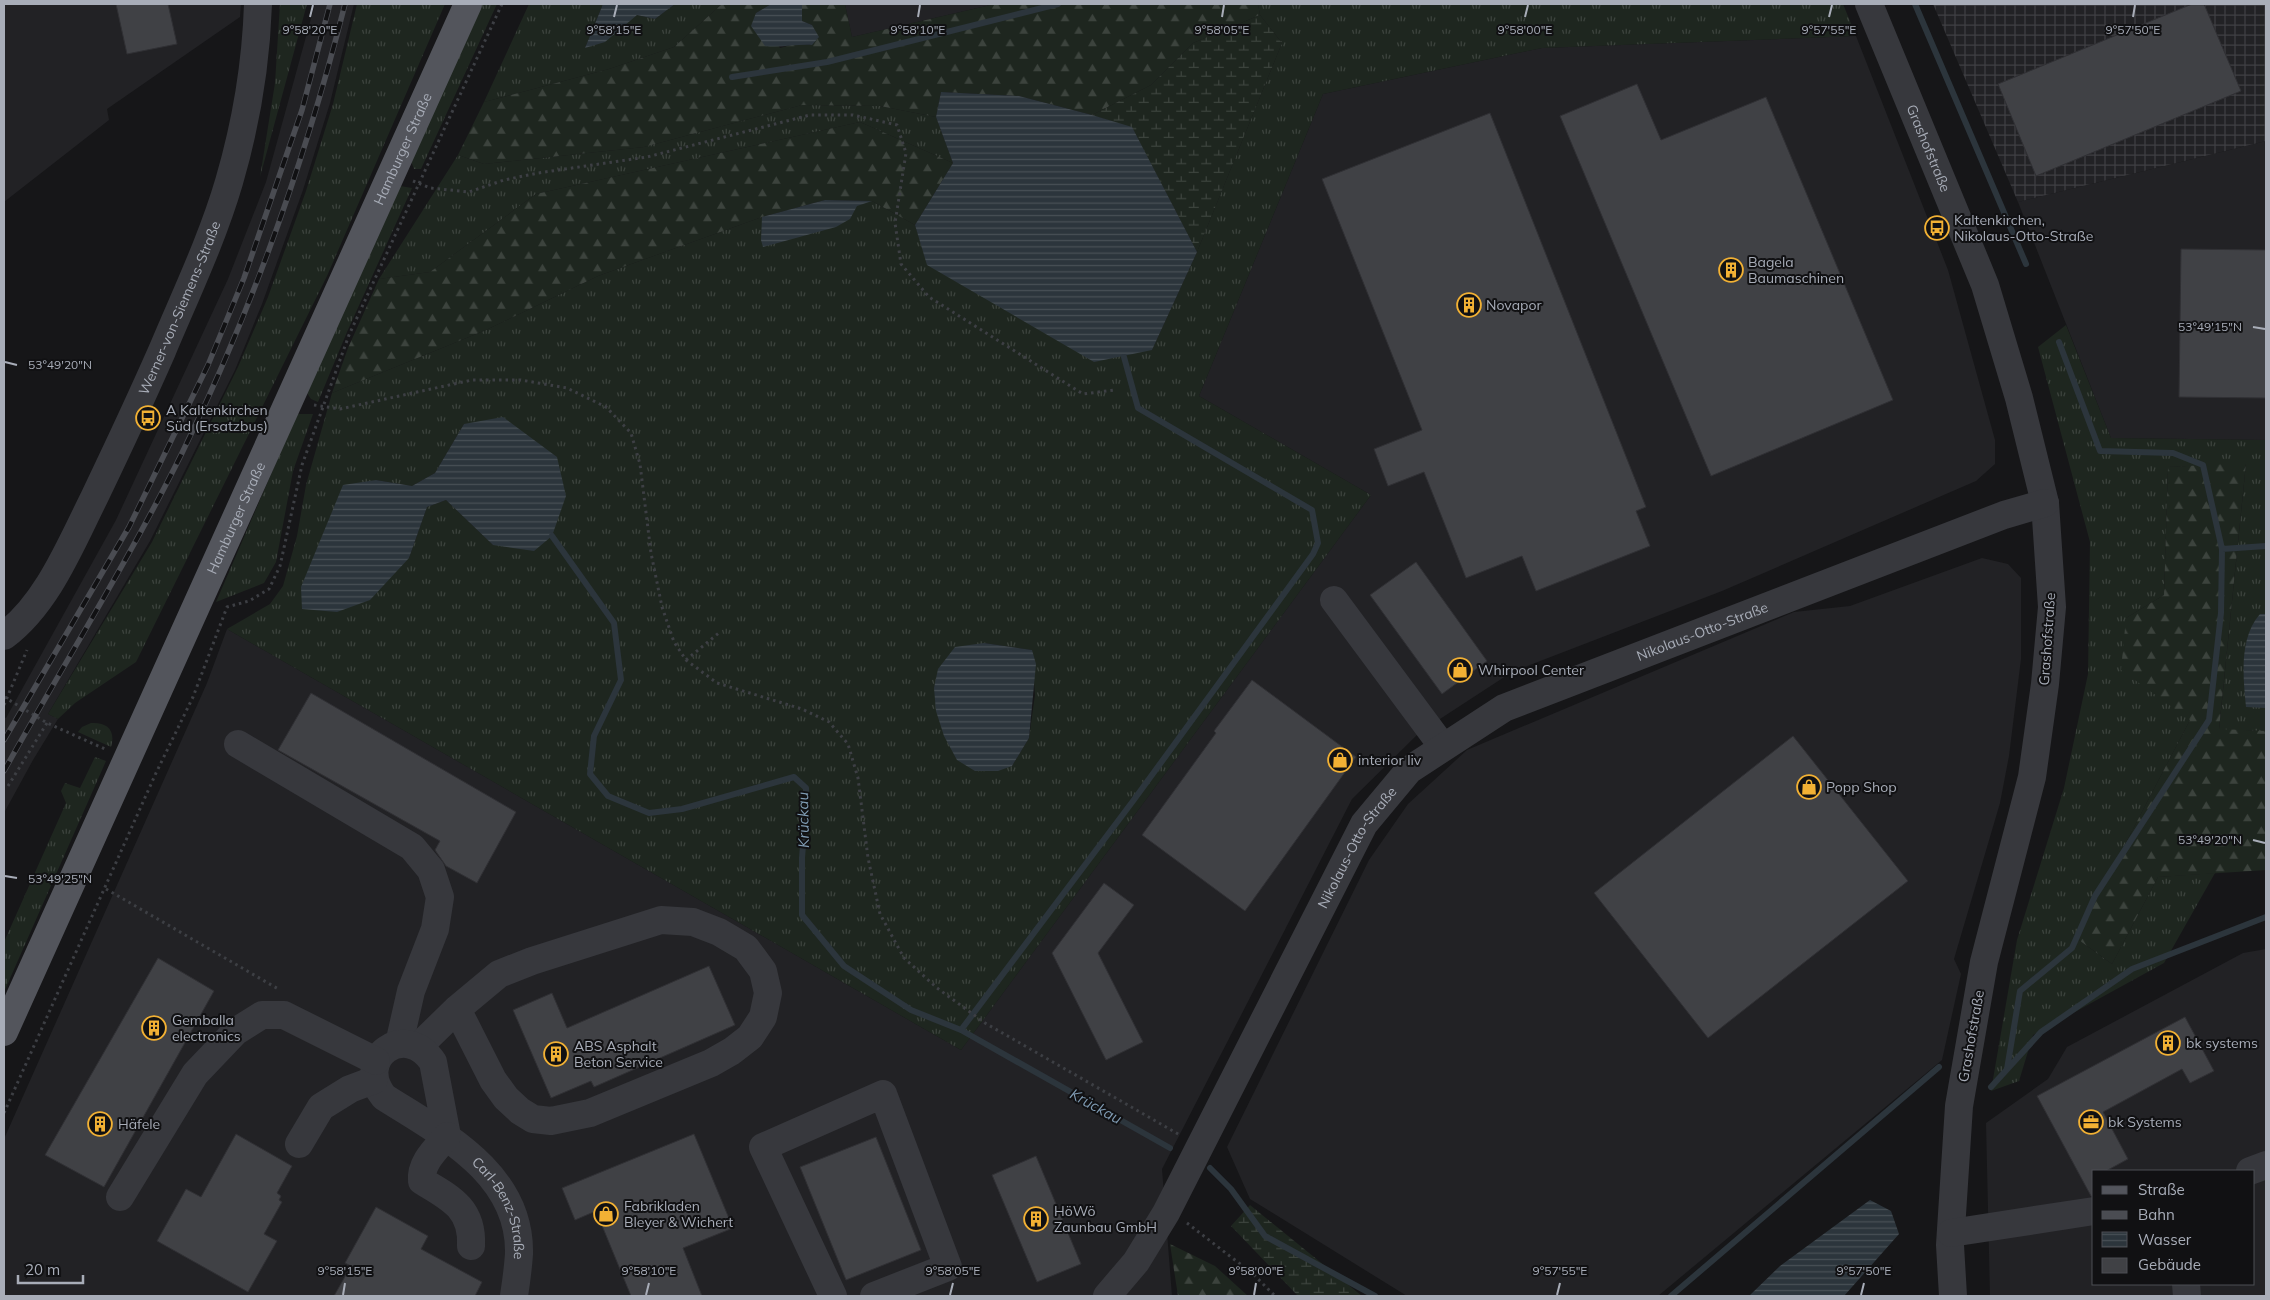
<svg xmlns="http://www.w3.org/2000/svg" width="2270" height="1300" viewBox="0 0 2270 1300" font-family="Mulish,sans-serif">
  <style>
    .built { fill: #222225; fill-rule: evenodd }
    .industrial { fill: url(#industrial-grid) }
    .grass { fill: url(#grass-tufts); fill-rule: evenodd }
    .forest { fill: url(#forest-firs) }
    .wetland { fill: url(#wetland-marsh) }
    .water { fill: url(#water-rules) }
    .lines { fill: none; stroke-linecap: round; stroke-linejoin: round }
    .stream { stroke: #2c353c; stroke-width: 6 }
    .building { fill: #404145; stroke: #303034 }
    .path { stroke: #3d3f44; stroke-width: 3; stroke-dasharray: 2.5 4; stroke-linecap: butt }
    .minor { stroke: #37383d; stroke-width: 28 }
    .major { stroke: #53555c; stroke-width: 28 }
    .rail-casing { stroke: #4a4c52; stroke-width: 5.5 }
    .rail { stroke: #111113; stroke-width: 4; stroke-dasharray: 11; stroke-linecap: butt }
    .ticks { fill: none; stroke: #a8adb8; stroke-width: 2 }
    .labels { text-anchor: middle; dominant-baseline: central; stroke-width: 4; stroke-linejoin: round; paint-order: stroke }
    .street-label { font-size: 14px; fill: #a8adb8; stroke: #111113 }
    .poi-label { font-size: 14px; fill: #a8adb8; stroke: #111113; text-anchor: start }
    .water-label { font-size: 15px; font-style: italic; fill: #7f9bb3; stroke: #111113 }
    .ticks-label { font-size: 12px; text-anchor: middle; fill: #a8adb8; stroke: #111113; stroke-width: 4; stroke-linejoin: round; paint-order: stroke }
  </style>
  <defs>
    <pattern id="industrial-grid" width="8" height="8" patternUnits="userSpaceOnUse" patternTransform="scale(1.25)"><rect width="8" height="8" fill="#222225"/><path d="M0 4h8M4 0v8" fill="none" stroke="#3f3f43"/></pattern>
    <pattern id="grass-tufts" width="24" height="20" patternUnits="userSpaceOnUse" patternTransform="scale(1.25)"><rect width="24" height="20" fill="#1e261f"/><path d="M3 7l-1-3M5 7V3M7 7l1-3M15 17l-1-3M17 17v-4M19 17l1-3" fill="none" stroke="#3c433d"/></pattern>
    <pattern id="forest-firs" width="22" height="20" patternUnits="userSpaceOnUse" patternTransform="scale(1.25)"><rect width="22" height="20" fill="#1e261f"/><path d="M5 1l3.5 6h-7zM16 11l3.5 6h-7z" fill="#3c433d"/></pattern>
    <pattern id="wetland-marsh" width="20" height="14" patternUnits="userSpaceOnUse" patternTransform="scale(1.25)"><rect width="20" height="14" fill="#1e261f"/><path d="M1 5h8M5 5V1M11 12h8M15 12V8" fill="none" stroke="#3c433d"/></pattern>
    <pattern id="water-rules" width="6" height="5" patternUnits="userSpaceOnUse" patternTransform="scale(1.25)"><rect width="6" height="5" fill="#2c353c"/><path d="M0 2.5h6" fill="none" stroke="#485056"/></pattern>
  </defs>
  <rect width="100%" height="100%" fill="#161618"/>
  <path class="built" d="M 4,4 L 241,4 L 240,17 L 107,109 L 109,120 L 4,202 Z
    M 315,4 L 354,4 L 330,103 L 303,190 L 262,304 L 235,370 L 150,541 L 48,714 L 58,719 L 33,760 L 4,813 L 4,717 L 6,718 L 116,520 L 228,279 L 266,182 Z
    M 845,4 L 995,4 L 852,37 Z
    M 1856,36 L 1948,270 L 1995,440 L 1995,464 L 1976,481 L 1722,591 L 1512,672 L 1420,732 L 1352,799 L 1162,1169 L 1172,1296 L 4,1296 L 4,1139 L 207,683 L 227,629 L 961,1050 L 1371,495 L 1199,396 L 1323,94 L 1542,48 Z
    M 2266,141 L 2266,440 L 2111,438 L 2018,202 Z
    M 1982,558 L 2008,564 L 2021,578 L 2021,659 L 2009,756 L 2000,803 L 1954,959 L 1961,974 L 1942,1060 L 1658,1296 L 1407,1296 L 1250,1199 L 1227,1147 L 1369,860 L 1408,804 L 1467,750 L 1794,612 L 1850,606 Z
    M 2266,949 L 2266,1296 L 1990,1296 L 1986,1123 L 2048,1079 L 2067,1047 L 2243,953 ZM 2094,1171 L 2254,1171 L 2254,1284 L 2094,1284 Z"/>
  <path class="industrial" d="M 1933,4 L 2266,4 L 2266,141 L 2018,202 Z"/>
  <path class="grass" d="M 280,4 L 307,4 L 260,177 L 275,83 Z
    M 357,4 L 445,4 L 327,276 L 136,662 L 75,703 L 58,719 L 48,714 L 152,542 L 238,367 L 268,297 L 306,191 L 333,104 Z
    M 482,4 L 497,4 L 421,169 L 414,169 L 411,161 Z
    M 529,4 L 603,4 L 585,48 L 637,15 L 655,19 L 675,4 L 722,4 L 674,47 L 609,69 L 484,102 Z
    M 1258,4 L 1843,4 L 1856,36 L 1542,48 L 1323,94 L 1199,396 L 1371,495 L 961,1050 L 227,629 L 270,604 L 283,586 L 297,536 L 306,485 L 332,393 L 486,330 L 598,276 L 762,217 L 872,201 L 915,225 L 925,257 L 1152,350 L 1197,252 L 1282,43 L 1260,15 ZM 464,424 L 493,545 L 446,500 L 427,507 L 409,558 L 376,480 L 412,486 L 435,473 ZM 984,643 L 1032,650 L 1035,695 L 1029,738 L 1012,766 Z
    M 802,105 L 880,106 L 936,117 L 953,163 L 860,122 L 536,194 L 430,272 L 379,279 L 458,155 L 484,164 L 644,147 Z
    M 400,186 L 412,188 L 347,332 L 318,402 L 311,399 L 307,393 Z
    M 2066,325 L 2111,438 L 2266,440 L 2266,731 L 2219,730 L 2246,464 L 2168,467 L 2164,595 L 2126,618 L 2190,720 L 2076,938 L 2112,964 L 2158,877 L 2215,873 L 2164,963 L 2033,1035 L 2019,1081 L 1991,1091 L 2017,940 L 2064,788 L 2088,674 L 2090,542 L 2038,347 Z
    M 297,414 L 313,414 L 293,471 L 276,562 L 264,583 L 216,602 Z
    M 91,723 C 107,722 116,730 111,747 L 78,732 L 82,727 Z
    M 95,757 L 106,761 L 4,992 L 4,942 L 66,803 L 61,791 L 65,783 L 80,788 Z"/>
  <path class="forest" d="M 722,4 L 771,4 L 756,13 L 780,48 L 795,44 L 812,45 L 812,25 L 802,21 L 802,4 L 845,4 L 852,37 L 995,4 L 1258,4 L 1260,15 L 1193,43 L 1151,85 L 1092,115 L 1019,96 L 941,92 L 936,117 L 880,106 L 802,105 L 644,147 L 484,164 L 458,155 L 484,102 L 609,69 L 674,47 Z
    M 860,122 L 953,163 L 915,225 L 872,201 L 825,200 L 762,217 L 598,276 L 486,330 L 332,393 L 348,348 L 379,279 L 430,272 L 536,194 Z
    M 2246,463 L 2219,729 L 2266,731 L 2266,870 L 2158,877 L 2112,964 L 2076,938 L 2190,720 L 2121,670 L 2126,618 L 2164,595 L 2168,467 Z
    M 1170,1244 L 1215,1266 L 1248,1296 L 1178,1296 Z"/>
  <path class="wetland" d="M 1260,15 L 1282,43 L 1197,252 L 1132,128 L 1092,115 L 1151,85 L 1193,43 Z
    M 1250,1205 L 1362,1296 L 1298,1296 L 1231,1226 Z"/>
  <path class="water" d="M 603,4 L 675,4 L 655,19 L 637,15 L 605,42 L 585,48 Z
    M 771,4 L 802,4 L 802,21 L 812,25 L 819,37 L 812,45 C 796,44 781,48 765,46 L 751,26 L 756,13 Z
    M 941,92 L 1019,96 L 1092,115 L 1132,127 L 1197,252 L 1152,350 L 1094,362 L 927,265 L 915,225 L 953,163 L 936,117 Z
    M 825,200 L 872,201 L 857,206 L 850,219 L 836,227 L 763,247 L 761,240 L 762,217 Z
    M 503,417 L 557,457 L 566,496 L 552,536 L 534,551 L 493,545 L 446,500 L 427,507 L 409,558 L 370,600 L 337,612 L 302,609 L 301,587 L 343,485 L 376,480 L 412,486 L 435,473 L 464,424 Z
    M 2260,614 L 2266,614 L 2266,708 L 2246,707 C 2243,676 2239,638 2260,614 Z
    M 984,643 L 1032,650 L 1036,664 L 1029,738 L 1012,766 L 998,771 L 975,771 L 957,760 L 944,736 L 936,711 L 934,688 L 938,669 L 955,647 Z
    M 1870,1200 L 1891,1211 L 1899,1234 L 1844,1296 L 1749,1296 L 1780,1266 Z"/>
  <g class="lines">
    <path class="stream" d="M 1915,4 L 2026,264
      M 732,77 L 827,62 L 1058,4
      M 552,536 L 614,623 L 621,680 L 594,736 L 590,774 L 608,796 L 649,813 L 682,809 L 794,777 L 806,788 L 806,807 L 802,858 L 802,915 L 844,966 L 911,1010 L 961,1030 L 1170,1148
      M 2222,549 L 2266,546
      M 961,1030 L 1133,801 L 1313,554 L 1318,543 L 1312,510 L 1138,408 L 1124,357
      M 2007,1069 L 2020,991 L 2072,948 L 2095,896 L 2209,720 L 2221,613 L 2222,549 L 2203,465 L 2173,453 L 2100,451 L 2059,342
      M 1991,1087 L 2041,1032 L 2132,969 L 2266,917
      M 1210,1168 L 1231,1189 L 1265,1236 L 1375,1296
      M 1671,1296 L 1939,1067"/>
  </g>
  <path class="building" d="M 116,4 L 168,4 L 177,44 L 127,54 Z
    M 2192,4 L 2204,4 L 2241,91 L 2036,176 L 1998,84 Z
    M 1637,84 L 1661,140 L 1766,97 L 1893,400 L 1711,476 L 1560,116 Z
    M 1490,113 L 1646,507 L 1636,511 L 1650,546 L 1536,591 L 1522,556 L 1466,578 L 1424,472 L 1388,486 L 1374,449 L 1422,430 L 1322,179 Z
    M 2181,249 L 2266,250 L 2266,398 L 2179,397 Z
    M 1416,562 L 1487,661 L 1442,694 L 1370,595 Z
    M 1252,680 L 1356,757 L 1245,911 L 1142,835 L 1216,733 L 1214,731 Z
    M 311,693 L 516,812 L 477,883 L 446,866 L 435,850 L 440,841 L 278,750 Z
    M 1793,736 L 1908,881 L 1708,1038 L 1594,893 Z
    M 1104,883 L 1134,905 L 1098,953 L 1143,1042 L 1106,1060 L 1052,953 Z
    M 158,958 L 214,991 L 104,1187 L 45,1155 Z
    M 709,966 L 735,1025 L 594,1087 L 591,1081 L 551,1098 L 513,1010 L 552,993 L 567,1028 Z
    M 2185,1017 L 2214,1071 L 2190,1083 L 2182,1069 L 2103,1112 L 2128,1159 L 2106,1171 L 2094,1171 L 2094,1196 L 2091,1196 L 2037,1096 Z
    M 236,1134 L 292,1166 L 277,1193 L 281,1196 L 279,1200 L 282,1202 L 264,1234 L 277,1241 L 248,1292 L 157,1241 L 186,1189 L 201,1197 Z
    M 694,1134 L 733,1228 L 683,1248 L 702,1296 L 631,1296 L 596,1211 L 575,1220 L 562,1188 Z
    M 876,1137 L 921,1250 L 846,1280 L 800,1167 Z
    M 1036,1156 L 1081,1264 L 1037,1282 L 992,1175 Z
    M 376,1207 L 428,1236 L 421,1249 L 482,1282 L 475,1296 L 334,1296 L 351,1266 L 345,1263 Z"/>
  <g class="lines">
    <path class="path" d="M 413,181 L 430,188 L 469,192 L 504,180 L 538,173 L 647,157 L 810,115 L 853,115 L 897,125 L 906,153 L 895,223 L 901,264 L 929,297 L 1083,394 L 1114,390
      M 314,405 L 340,409 L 472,380 L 521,380 L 567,388 L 606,407 L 631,433 L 640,464 L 651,553 L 662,607 L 674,642 L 686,660 L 717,683 L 802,709 L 829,722 L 848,744 L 858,778 L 868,858 L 880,914 L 904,958 L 937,988 L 985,1023 L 1180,1135
      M 686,660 L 720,632
      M 4,697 L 47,723 L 105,749
      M 4,705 L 27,650
      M 8,786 L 47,723
      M 106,889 L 280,990
      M 4,1113 L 156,773 L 193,697 L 227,607 L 249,601 L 269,589 L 280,566 L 302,465 L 349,335 L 502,4
      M 1187,1223 L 1253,1274 L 1275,1296"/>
    <g class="minor">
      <path id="s1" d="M 1869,4 L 1985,285 L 2019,398 L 2045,503 L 2052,607 L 2045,684 L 2032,777 L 1984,962 L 1959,1106 L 1950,1245 L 1953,1296"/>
      <path d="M 1334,600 L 1443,747"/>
      <path id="s2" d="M 4,636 C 47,604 70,546 94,498 C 117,450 140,401 162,351 C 185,296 212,240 229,182 C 246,124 256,65 258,4"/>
      <path d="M 238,744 L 412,847 L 431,870 L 440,897 L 435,929 L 411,991 L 399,1044"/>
      <path d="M 418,1047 L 457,1009 L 499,974 L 532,961 L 661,920 L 693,922 L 719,932 L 746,948 L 763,971 L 768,993 L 763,1017 L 750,1037 L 732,1051 L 711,1063 L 590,1113 L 551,1121 L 533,1119 L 520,1111 L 506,1098 L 493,1080 L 457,1009"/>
      <path id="s3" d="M 447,1136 L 433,1062 C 405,1020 353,1059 384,1097 C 442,1134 521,1173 519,1254 C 518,1268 516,1283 514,1296"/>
      <path d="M 447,1136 C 436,1149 420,1163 422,1181 C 451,1198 473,1209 471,1246"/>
      <path d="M 299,1144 L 321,1107 L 350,1089 L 374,1080"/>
      <path d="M 2250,1171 L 2266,1165"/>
      <path d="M 120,1197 L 195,1074 L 235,1032 L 262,1015 L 284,1015 L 376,1061"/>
      <path d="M 1951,1233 L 2094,1211"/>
      <path d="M 2186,1284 L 2187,1296"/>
      <path d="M 833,1296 L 763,1147 L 883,1094 L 948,1267 L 874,1296"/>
      <path id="s4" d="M 1107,1296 L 1136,1262 L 1166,1213 L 1364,824 L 1409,770 L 1504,708 L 2004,515 L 2045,503"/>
    </g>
    <path class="major" id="s5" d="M 4,1032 L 468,4"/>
    <g class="rail-casing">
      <path id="rail" d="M 4,740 L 129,527 L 208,365 L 244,278 L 302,110 L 330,4
        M 4,771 C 63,665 128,562 182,453 C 252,310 306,158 345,4"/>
    </g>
    <use href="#rail" class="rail"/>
  </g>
  <path class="ticks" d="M 310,17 L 313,5M 614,17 L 617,5M 918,17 L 920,5M 1222,17 L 1224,5M 1525,17 L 1528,5M 1829,17 L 1832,5M 2133,17 L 2135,5M 2253,327 L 2265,329M 5,362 L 17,365M 2253,840 L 2265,843M 5,876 L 17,878M 343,1295 L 345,1283M 646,1295 L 649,1283M 950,1295 L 953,1283M 1254,1295 L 1256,1283M 1557,1295 L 1560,1283M 1861,1295 L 1864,1283"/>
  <defs>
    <g id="bus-ring" transform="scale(1.25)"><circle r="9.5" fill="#111113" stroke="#f2b134" stroke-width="1.5"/><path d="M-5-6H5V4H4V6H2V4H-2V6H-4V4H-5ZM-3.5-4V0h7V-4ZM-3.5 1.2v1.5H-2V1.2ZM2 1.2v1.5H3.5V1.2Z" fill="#f2b134"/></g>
    <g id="building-ring" transform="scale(1.25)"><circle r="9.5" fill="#111113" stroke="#f2b134" stroke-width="1.5"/><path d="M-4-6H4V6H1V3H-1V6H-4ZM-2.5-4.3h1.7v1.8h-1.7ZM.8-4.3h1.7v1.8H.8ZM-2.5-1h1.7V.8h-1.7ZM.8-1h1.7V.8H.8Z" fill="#f2b134"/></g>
    <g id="shop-ring" transform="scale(1.25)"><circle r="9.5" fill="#111113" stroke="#f2b134" stroke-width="1.5"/><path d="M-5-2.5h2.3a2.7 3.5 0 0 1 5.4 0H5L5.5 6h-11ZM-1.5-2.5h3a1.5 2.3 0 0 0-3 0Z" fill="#f2b134"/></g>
    <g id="office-ring" transform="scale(1.25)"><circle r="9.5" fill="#111113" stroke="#f2b134" stroke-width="1.5"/><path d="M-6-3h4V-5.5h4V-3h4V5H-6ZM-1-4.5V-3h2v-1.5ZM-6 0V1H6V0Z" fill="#f2b134"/></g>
  </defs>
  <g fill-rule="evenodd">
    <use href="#bus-ring" x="1937" y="228"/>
    <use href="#building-ring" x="1731" y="270"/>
    <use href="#building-ring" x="1469" y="305"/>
    <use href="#bus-ring" x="148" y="418"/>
    <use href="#shop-ring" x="1460" y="670"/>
    <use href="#shop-ring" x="1340" y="760"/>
    <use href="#shop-ring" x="1809" y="787"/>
    <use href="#building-ring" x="154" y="1028"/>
    <use href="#building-ring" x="2168" y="1043"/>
    <use href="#building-ring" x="556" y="1054"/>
    <use href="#office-ring" x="2091" y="1122"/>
    <use href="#building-ring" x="100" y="1124"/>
    <use href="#shop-ring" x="606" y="1214"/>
    <use href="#building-ring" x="1036" y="1219"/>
  </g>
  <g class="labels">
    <g class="street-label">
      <text stroke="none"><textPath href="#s5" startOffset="969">Hamburger Straße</textPath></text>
      <text stroke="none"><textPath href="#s1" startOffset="156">Grashofstraße</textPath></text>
      <text stroke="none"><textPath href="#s2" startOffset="375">Werner-von-Siemens-Straße</textPath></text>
      <text stroke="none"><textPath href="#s5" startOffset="564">Hamburger Straße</textPath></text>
      <text stroke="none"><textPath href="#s4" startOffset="935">Nikolaus-Otto-Straße</textPath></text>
      <text transform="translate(2047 639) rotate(-86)">Grashofstraße</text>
      <text stroke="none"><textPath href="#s4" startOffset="515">Nikolaus-Otto-Straße</textPath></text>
      <text transform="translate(1971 1036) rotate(-80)">Grashofstraße</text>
      <text stroke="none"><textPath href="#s3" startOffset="350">Carl-Benz-Straße</textPath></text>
    </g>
    <g class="poi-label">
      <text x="1954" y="220">Kaltenkirchen,<tspan x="1954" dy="16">Nikolaus-Otto-Straße</tspan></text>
      <text x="1748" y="262">Bagela<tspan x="1748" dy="16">Baumaschinen</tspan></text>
      <text x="1486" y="305">Novapor</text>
      <text x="166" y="410">A Kaltenkirchen<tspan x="166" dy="16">Süd (Ersatzbus)</tspan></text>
      <text x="1478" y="670">Whirpool Center</text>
      <text x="1358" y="760">interior liv</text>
      <text x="1826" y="787">Popp Shop</text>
      <text x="172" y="1020">Gemballa<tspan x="172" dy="16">electronics</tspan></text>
      <text x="2186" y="1043">bk systems</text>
      <text x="574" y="1046">ABS Asphalt<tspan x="574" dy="16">Beton Service</tspan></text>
      <text x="2108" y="1122">bk Systems</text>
      <text x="118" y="1124">Häfele</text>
      <text x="624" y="1206">Fabrikladen<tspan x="624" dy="16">Bleyer &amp; Wichert</tspan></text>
      <text x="1054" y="1211">HöWö<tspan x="1054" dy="16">Zaunbau GmbH</tspan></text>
    </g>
    <g class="water-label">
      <text transform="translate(803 820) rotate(-91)">Krückau</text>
      <text transform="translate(1096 1106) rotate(29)">Krückau</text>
    </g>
  </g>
  <g class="ticks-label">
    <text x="310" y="34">9°58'20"E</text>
    <text x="614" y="34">9°58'15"E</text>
    <text x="918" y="34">9°58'10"E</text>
    <text x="1222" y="34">9°58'05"E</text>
    <text x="1525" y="34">9°58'00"E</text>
    <text x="1829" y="34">9°57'55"E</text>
    <text x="2133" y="34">9°57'50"E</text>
    <text x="2210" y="331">53°49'15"N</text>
    <text x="60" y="369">53°49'20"N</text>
    <text x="2210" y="844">53°49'20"N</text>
    <text x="60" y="883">53°49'25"N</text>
    <text x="345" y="1275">9°58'15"E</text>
    <text x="649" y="1275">9°58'10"E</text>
    <text x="953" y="1275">9°58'05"E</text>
    <text x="1256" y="1275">9°58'00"E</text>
    <text x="1560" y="1275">9°57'55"E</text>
    <text x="1864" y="1275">9°57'50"E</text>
  </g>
  <rect width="2270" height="1300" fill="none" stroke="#a8adb8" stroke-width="10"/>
  <rect x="2092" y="1170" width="162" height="115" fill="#111113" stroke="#4d4f55"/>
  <rect x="2102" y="1186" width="25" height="8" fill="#53555c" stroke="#4d4f55"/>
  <text x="2138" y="1195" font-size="15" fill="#a8adb8">Straße</text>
  <rect x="2102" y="1211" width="25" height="8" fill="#4a4c52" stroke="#4d4f55"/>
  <text x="2138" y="1220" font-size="15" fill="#a8adb8">Bahn</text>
  <rect x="2102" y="1232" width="25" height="15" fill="url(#water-rules)" stroke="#4d4f55"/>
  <text x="2138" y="1245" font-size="15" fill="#a8adb8">Wasser</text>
  <rect x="2102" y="1258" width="25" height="15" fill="#404145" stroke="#4d4f55"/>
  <text x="2138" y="1270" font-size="15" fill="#a8adb8">Gebäude</text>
  <path d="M18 1275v8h65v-8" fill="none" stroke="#a8adb8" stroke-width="2.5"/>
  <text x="25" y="1275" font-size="15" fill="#a8adb8" stroke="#111113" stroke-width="4" paint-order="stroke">20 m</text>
</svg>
